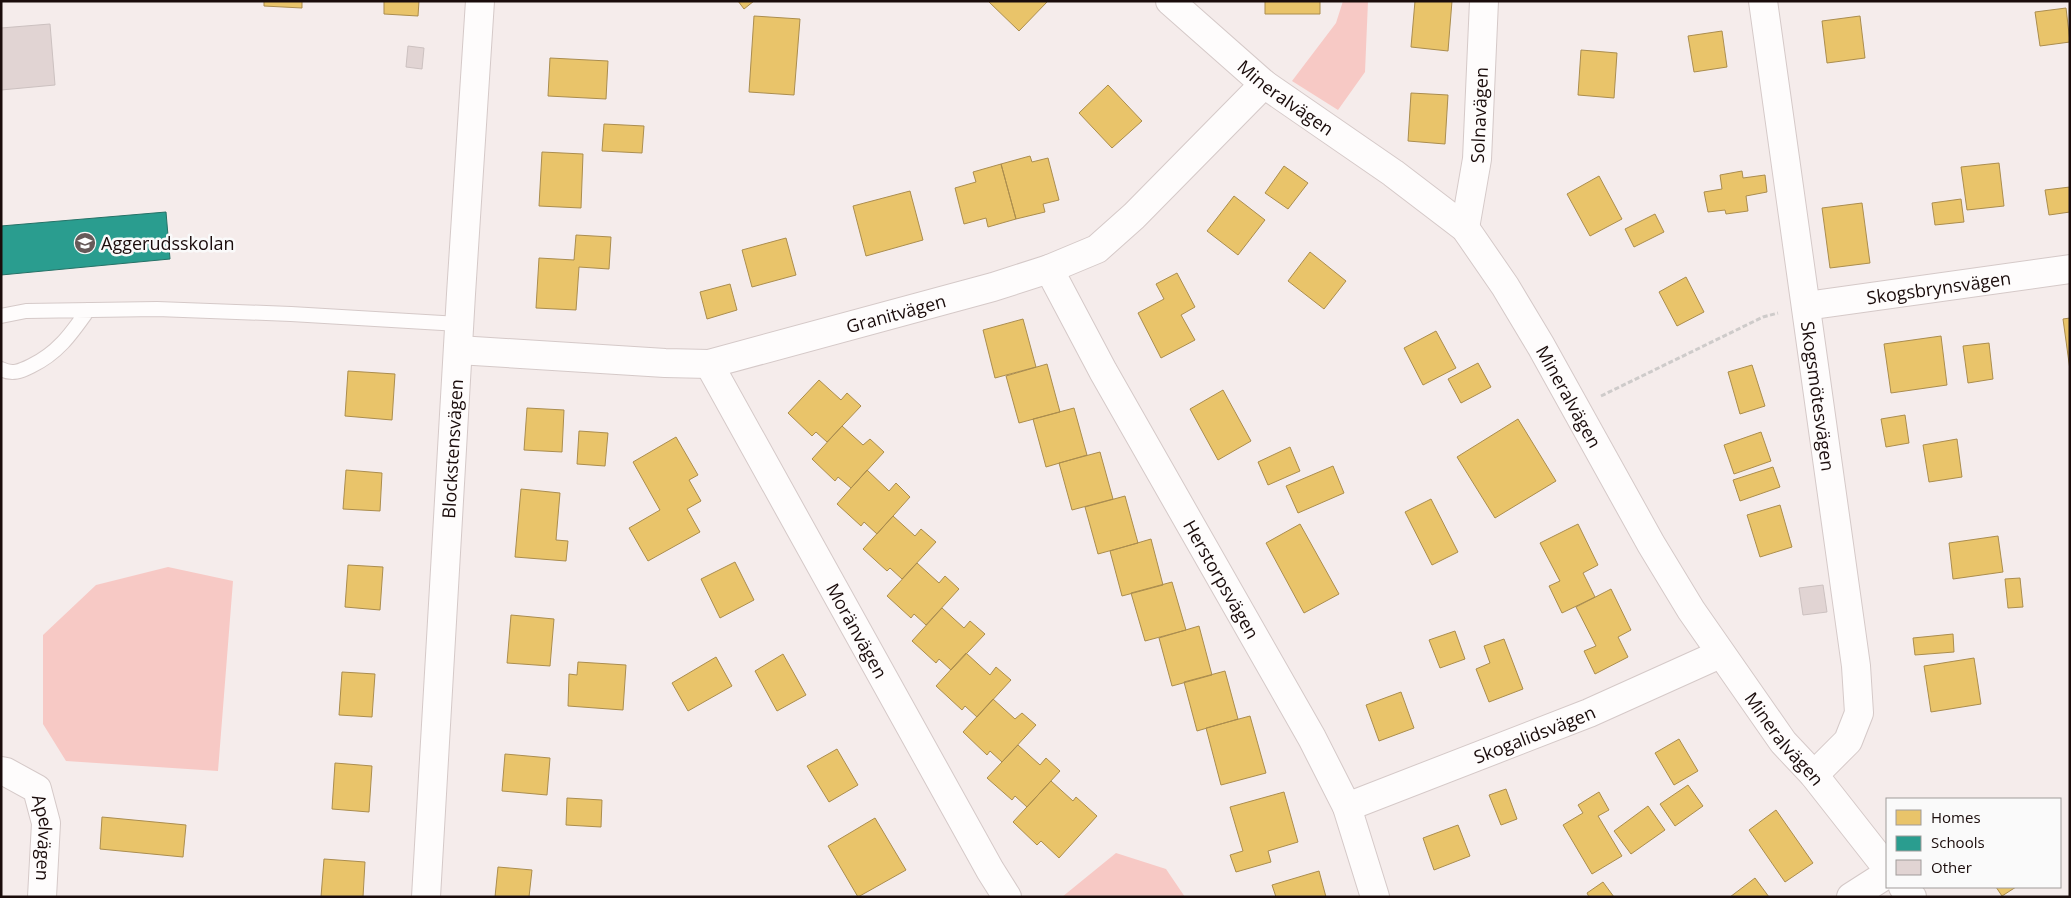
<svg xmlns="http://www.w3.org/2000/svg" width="2071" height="898" viewBox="0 0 2071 898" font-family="'Open Sans',sans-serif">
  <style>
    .green { fill: #f7c9c5 }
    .homes { fill: #e9c46a; stroke: #ab8d4e }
    .schools { fill: #2a9d8f; stroke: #257267 }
    .building { fill: #e1d4d3; stroke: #ccc1c0 }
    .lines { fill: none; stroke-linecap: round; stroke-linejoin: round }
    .lane-casing { stroke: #d5c9c8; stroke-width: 16 }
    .street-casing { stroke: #d5c9c8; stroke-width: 30 }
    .secondary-casing { stroke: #d5c9c8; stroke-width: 30 }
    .path { stroke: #cecbca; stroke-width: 3; stroke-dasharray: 5 2.5; stroke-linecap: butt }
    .lane { stroke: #fefcfc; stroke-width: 14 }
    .street { stroke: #fefcfc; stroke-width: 28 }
    .secondary { stroke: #fefcfc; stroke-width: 28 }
    .labels { text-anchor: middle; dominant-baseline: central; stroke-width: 5; stroke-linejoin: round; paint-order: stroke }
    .street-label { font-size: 18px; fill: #1a0c0b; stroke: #fafafa }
    .poi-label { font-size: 18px; fill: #1a0c0b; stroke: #fafafa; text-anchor: start }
  </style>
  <rect width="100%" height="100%" fill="#f5eceb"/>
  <path class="green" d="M 1343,1 L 1368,1 L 1365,72 L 1338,110 L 1292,81 L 1336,23 Z
    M 168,567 L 233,581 L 218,771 L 66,761 L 43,724 L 43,635 L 96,585 Z
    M 1116,853 L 1166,869 L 1185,897 L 1062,897 Z"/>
  <path class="homes" d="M 264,1 L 302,1 L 302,8 L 264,6 Z
    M 384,1 L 419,1 L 418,16 L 384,14 Z
    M 738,1 L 754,1 L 744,9 Z
    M 988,1 L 1046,1 L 1047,2 L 1019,31 Z
    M 1265,1 L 1320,1 L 1320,14 L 1265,14 Z
    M 1415,1 L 1452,1 L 1448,51 L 1411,47 Z
    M 2066,8 L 2070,42 L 2040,46 L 2035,12 Z
    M 754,16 L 800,19 L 794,95 L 749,92 Z
    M 1860,16 L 1865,58 L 1827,63 L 1822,21 Z
    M 1722,31 L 1727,67 L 1694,72 L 1688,36 Z
    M 1581,50 L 1617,53 L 1614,98 L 1578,95 Z
    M 550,58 L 608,61 L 606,99 L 548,96 Z
    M 1108,85 L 1142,121 L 1112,148 L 1079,113 Z
    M 1411,93 L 1448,95 L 1445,144 L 1408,141 Z
    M 604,124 L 644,126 L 642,153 L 602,151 Z
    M 542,152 L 583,154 L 581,208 L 539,206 Z
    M 1030,156 L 1032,162 L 1048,158 L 1059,200 L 1043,204 L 1045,212 L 1016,219 L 1001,164 Z
    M 1999,163 L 2004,206 L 1967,210 L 1961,167 Z
    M 1001,164 L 1016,219 L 988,227 L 986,218 L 964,224 L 955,188 L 976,182 L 973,172 Z
    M 1284,166 L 1308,183 L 1288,209 L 1265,193 Z
    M 1742,171 L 1743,178 L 1765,175 L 1767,192 L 1746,196 L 1748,211 L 1726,214 L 1725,210 L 1708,212 L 1704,192 L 1722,189 L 1720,175 Z
    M 1599,176 L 1622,219 L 1590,236 L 1567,194 Z
    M 2070,187 L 2070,212 L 2049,215 L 2045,190 Z
    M 910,191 L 923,240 L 866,256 L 853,206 Z
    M 1234,196 L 1265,220 L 1238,255 L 1207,231 Z
    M 1961,199 L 1964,222 L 1935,225 L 1932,203 Z
    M 1862,203 L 1870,263 L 1830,268 L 1822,208 Z
    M 1655,214 L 1664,232 L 1634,247 L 1625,229 Z
    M 576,235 L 611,237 L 609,269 L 579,267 L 576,310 L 536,308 L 539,258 L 574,260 Z
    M 786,238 L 796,275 L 752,287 L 742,250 Z
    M 1310,252 L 1346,281 L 1324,309 L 1288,281 Z
    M 1177,273 L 1195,307 L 1181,315 L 1195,340 L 1161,358 L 1138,313 L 1164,299 L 1156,284 Z
    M 1686,277 L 1704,312 L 1677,326 L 1659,292 Z
    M 730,284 L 737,310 L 707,319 L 700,292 Z
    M 2070,318 L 2070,370 L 2063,319 Z
    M 1023,319 L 1036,367 L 995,378 L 983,330 Z
    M 1436,331 L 1456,368 L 1423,385 L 1404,348 Z
    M 1941,336 L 1947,385 L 1891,393 L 1884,344 Z
    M 1989,343 L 1993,379 L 1968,383 L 1963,346 Z
    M 1478,363 L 1491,387 L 1461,403 L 1448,379 Z
    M 1047,364 L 1060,412 L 1019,423 L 1006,376 Z
    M 1752,365 L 1765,406 L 1740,414 L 1728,372 Z
    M 348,371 L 395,374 L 392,420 L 345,416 Z
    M 819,380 L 841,400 L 847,393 L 861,406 L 827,442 L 816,432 L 812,436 L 788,413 Z
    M 1223,390 L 1251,441 L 1218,460 L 1190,409 Z
    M 527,408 L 564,410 L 562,452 L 524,450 Z
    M 1074,408 L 1087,455 L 1046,467 L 1033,419 Z
    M 1905,415 L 1909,443 L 1886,447 L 1881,419 Z
    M 1518,419 L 1556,481 L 1495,518 L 1457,457 Z
    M 842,426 L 863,445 L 870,439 L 884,452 L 851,488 L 838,477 L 835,481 L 812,459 Z
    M 579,431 L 608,433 L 605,466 L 577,464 Z
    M 1761,432 L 1771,461 L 1734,474 L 1724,445 Z
    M 676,437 L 698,475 L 689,480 L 701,501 L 687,509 L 700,532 L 648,561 L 629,528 L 660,510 L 633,462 Z
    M 1957,439 L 1962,477 L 1929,482 L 1923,445 Z
    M 1290,447 L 1300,471 L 1268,485 L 1258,462 Z
    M 1100,452 L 1113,499 L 1072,510 L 1059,463 Z
    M 1333,466 L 1344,493 L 1298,513 L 1286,486 Z
    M 1773,467 L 1780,487 L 1740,501 L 1733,480 Z
    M 346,470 L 382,473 L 380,511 L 343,509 Z
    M 867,470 L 889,491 L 896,483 L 910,497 L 877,534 L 864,522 L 861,526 L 837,504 Z
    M 521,489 L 560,493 L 556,540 L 568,541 L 566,561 L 515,557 Z
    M 1125,496 L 1138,543 L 1098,554 L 1085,507 Z
    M 1431,499 L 1458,552 L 1432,565 L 1405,512 Z
    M 1780,505 L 1792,547 L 1760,557 L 1747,515 Z
    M 893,516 L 915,536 L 921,529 L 936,542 L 902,579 L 890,568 L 887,571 L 863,549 Z
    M 1300,524 L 1339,594 L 1304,613 L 1266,543 Z
    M 1578,524 L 1598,565 L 1583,573 L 1595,597 L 1562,613 L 1549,586 L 1560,581 L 1540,543 Z
    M 1998,536 L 2003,572 L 1953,579 L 1949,543 Z
    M 1151,539 L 1163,585 L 1122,596 L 1110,551 Z
    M 735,562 L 754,600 L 720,618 L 701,579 Z
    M 917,563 L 939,583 L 945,576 L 959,589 L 926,625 L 914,614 L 911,618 L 887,596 Z
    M 348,565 L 383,567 L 380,610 L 345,607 Z
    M 2020,578 L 2023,607 L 2008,608 L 2005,579 Z
    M 1172,582 L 1186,630 L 1145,641 L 1131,593 Z
    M 1611,589 L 1631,630 L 1618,637 L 1628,657 L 1595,674 L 1584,651 L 1596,646 L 1576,607 Z
    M 942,608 L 964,628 L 970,621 L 985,634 L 951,670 L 939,659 L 936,663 L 912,641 Z
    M 511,615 L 554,619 L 550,666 L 507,663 Z
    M 1199,626 L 1212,675 L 1172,686 L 1159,638 Z
    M 1455,631 L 1465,659 L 1440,668 L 1429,640 Z
    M 1953,634 L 1954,652 L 1915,655 L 1913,638 Z
    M 1504,639 L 1523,689 L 1489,702 L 1476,669 L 1490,663 L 1484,646 Z
    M 966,653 L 990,675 L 996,667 L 1011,680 L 977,717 L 965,706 L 962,710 L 936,686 Z
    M 783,654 L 806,695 L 777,711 L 755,671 Z
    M 716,657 L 732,686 L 688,711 L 672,683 Z
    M 1974,658 L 1981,704 L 1931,712 L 1924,666 Z
    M 578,662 L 626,665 L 623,710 L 568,706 L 569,674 L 577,675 Z
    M 1225,671 L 1238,719 L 1197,731 L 1184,682 Z
    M 342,672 L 375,674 L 372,717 L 339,715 Z
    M 1401,692 L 1414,728 L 1379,741 L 1366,705 Z
    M 993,699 L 1015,719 L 1022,713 L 1036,725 L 1002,762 L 990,751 L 987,755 L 963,732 Z
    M 1250,716 L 1266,773 L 1221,785 L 1206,728 Z
    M 1679,739 L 1698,771 L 1674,785 L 1655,753 Z
    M 1018,745 L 1040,765 L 1046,758 L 1060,771 L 1027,807 L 1015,796 L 1012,800 L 987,778 Z
    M 837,749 L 858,785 L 829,802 L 807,766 Z
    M 505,754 L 550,758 L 547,795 L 502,791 Z
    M 335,763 L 372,766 L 369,812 L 332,809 Z
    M 1051,781 L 1073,801 L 1076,797 L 1097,816 L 1059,858 L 1041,841 L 1037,845 L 1013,822 Z
    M 1688,785 L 1703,806 L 1675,826 L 1660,804 Z
    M 1506,789 L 1517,819 L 1501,825 L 1489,795 Z
    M 1284,792 L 1298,842 L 1268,851 L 1271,862 L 1236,872 L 1230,855 L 1243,851 L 1230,807 Z
    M 1599,792 L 1609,810 L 1598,816 L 1622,856 L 1592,874 L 1563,825 L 1583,813 L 1578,805 Z
    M 567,798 L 602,800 L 601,827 L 566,825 Z
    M 1648,806 L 1665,830 L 1631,854 L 1614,831 Z
    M 1776,810 L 1813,863 L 1785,882 L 1749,830 Z
    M 102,817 L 186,825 L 183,857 L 100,849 Z
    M 875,818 L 906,870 L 858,897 L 828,846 Z
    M 1458,825 L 1470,856 L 1434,870 L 1423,838 Z
    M 324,859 L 365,862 L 363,897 L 321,897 Z
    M 498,867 L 532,870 L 529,897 L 495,897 Z
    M 1319,871 L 1326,897 L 1276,897 L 1272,885 Z
    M 1755,878 L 1769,897 L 1730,897 Z
    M 1603,882 L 1614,897 L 1589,897 L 1587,893 Z
    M 1996,887 L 2016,887 L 2002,896 Z"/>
  <path class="schools" d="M 166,212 L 170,259 L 1,275 L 1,226 Z"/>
  <path class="building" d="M 50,24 L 55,85 L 1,90 L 1,28 Z
    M 408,46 L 424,48 L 422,69 L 406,67 Z
    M 1823,585 L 1827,612 L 1803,615 L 1799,588 Z"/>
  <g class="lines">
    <g class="lane-casing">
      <path id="lane" d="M 1,316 L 26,311 L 157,309 L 291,314 L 459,324
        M 1,369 C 12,375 21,371 31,366 C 58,353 71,334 88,310"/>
    </g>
    <g class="street-casing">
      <g id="street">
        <path id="s1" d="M 1170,1 L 1264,84 L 1393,173 L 1465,228 L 1505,286 L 1541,346 L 1651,544 L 1691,610 L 1783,742 L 1814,775 L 1887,868"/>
        <path id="s2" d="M 1763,1 L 1856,666 L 1859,713 L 1848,741 L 1814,775"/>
        <path id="s3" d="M 1465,228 L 1477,159 L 1484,1"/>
        <path id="s4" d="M 1049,269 L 1103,371 L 1312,738 L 1347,807 L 1375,897"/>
        <path id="s5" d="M 1806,306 L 2070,269"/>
        <path id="s6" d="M 458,350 L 665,363 L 709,364 L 993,287 L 1049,269 L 1097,249 L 1134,216 L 1264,84"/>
        <path id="s7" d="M 709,364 L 990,870 L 1007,897"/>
        <path id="s8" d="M 1,771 L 6,772 L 37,789 L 46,823 L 42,897"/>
        <path id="s9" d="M 1347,807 L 1589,713 L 1720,654"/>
        <path d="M 1903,887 L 1912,897"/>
        <path d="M 1851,897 L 1887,874"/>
      </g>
    </g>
    <g class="secondary-casing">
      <g id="secondary">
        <path id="s10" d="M 426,897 L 461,294 L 480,1"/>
      </g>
    </g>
    <path class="path" d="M 1601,396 L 1763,317 L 1778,313"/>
    <use href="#lane" class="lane"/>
    <use href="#street" class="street"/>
    <use href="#secondary" class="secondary"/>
  </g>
  <defs>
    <g id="school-disc" transform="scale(1.125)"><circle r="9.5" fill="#675a59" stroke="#fafafa"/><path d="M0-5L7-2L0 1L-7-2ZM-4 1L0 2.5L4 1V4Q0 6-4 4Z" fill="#fff"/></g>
  </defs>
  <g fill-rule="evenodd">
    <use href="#school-disc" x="85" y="243"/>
  </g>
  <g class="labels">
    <g class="street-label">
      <text stroke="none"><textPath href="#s1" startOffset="151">Mineralvägen</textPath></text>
      <text stroke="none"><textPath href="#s3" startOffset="114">Solnavägen</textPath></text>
      <text stroke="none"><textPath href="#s5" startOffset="134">Skogsbrynsvägen</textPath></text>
      <text stroke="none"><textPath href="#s6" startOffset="445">Granitvägen</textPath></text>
      <text stroke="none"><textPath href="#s2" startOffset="399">Skogsmötesvägen</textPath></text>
      <text stroke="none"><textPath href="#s1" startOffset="571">Mineralvägen</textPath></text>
      <text stroke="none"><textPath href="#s10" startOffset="449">Blockstensvägen</textPath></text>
      <text stroke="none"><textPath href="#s4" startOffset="355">Herstorpsvägen</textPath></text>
      <text stroke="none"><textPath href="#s7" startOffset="305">Moränvägen</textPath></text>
      <text stroke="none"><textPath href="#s9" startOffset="201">Skogalidsvägen</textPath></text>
      <text stroke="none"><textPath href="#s1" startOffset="976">Mineralvägen</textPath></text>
      <text stroke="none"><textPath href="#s8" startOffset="90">Apelvägen</textPath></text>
    </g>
    <g class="poi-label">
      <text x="101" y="243">Aggerudsskolan</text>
    </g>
  </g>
  <rect width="2071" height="898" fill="none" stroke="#1a0c0b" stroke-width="5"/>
  <rect x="1886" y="798" width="175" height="90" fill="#fafafa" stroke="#a09b9a"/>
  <rect x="1896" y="810" width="25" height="15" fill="#e9c46a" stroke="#a09b9a"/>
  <text x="1931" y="823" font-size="15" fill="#1a0c0b">Homes</text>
  <rect x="1896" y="836" width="25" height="15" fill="#2a9d8f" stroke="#a09b9a"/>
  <text x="1931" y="848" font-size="15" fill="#1a0c0b">Schools</text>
  <rect x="1896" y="860" width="25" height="15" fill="#e1d4d3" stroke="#a09b9a"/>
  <text x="1931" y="873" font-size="15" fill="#1a0c0b">Other</text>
</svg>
